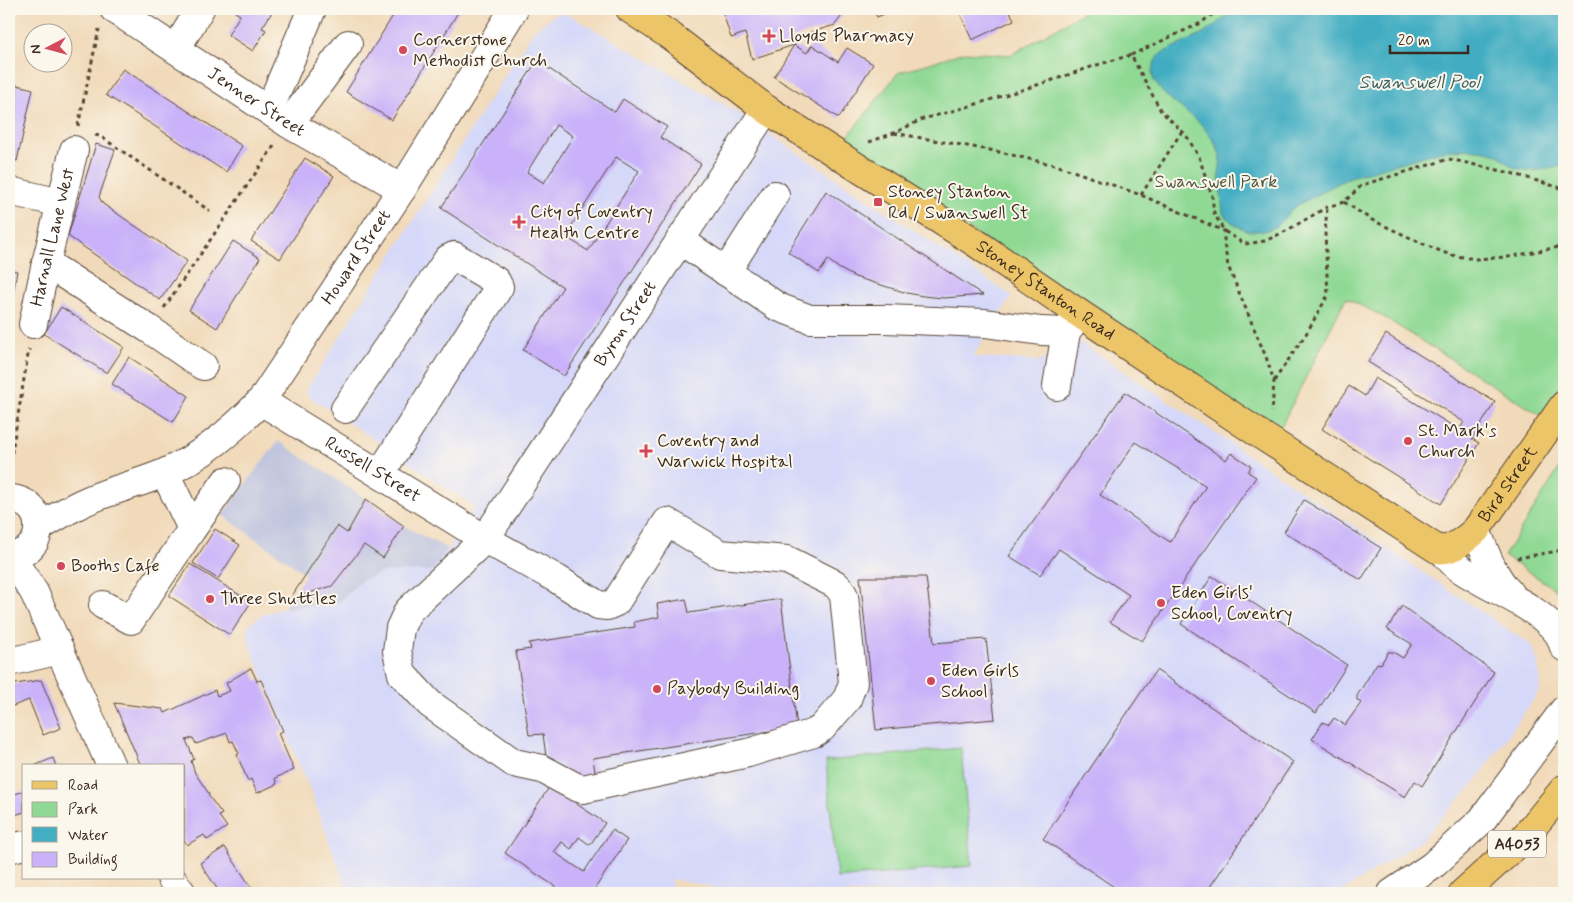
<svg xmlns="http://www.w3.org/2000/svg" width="1573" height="902" viewBox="0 0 1573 902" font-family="Mynerve,sans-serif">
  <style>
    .built { fill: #d5d8f9 }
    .industrial { fill: #bdc3de }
    .green { fill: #90d994; stroke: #668259 }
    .water { fill: #43adc2; stroke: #3f6c70 }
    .building { fill: #c9b2f9; fill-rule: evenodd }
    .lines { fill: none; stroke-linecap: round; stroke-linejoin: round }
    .minor-casing { stroke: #564435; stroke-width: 30 }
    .major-casing { stroke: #564435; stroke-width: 30 }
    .highway-casing { stroke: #564435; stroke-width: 30 }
    .path { stroke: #564435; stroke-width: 3; stroke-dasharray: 4 4; stroke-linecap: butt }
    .minor { stroke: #fff; stroke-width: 28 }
    .major { stroke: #edc569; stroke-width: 28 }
    .highway { stroke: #edc569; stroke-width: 28 }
    .poi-dot { fill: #d1495b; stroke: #fbf7ec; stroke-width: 2 }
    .labels { text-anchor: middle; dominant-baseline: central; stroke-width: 4; stroke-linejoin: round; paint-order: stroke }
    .shield { fill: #fbf7ec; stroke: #75685c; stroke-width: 1 }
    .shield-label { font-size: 16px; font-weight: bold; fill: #3b2a1e }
    .poi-label { font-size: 18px; fill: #3b2a1e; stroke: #fbf7ec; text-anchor: start }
    .street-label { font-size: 18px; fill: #3b2a1e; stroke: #fbf7ec }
    .park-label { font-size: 18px; fill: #50563c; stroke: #fbf7ec }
    .water-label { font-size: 19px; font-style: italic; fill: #3e5e60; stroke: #fbf7ec }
  </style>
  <rect width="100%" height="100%" fill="#fbf7ec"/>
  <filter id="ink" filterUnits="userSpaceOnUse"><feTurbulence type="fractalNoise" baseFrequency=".02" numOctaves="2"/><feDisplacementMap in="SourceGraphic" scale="10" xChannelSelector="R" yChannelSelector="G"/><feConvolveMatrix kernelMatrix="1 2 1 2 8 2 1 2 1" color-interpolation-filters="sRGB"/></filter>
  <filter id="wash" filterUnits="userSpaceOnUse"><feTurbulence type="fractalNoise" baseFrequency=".0096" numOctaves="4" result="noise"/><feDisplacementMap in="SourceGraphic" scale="20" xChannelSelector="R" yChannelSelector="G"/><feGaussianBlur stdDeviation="1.12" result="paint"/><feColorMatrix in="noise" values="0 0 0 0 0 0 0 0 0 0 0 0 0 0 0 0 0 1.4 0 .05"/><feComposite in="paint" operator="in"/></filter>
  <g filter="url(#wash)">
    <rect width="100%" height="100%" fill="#f1daba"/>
    <path class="built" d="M 564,14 L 573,17 L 735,111 L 1012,296 L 972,357 L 1040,361 L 1078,341 L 1531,645 L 1538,663 L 1540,690 L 1476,781 L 1420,841 L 1340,893 L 744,893 L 671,879 L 673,893 L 348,893 L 313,797 L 248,641 L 248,625 L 262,615 L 284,608 L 332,604 L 340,601 L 362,580 L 383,572 L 431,571 L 448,549 L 474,506 L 307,395 L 307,389 L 533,31 L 554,15 Z"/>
    <path class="industrial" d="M 278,441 L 366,499 L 404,526 L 448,549 L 431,571 L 383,572 L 362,580 L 340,601 L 332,604 L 284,608 L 306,574 L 222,515 Z"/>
    <path class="green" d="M 1089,9 L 1564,9 L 1564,392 L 1545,418 L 1382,316 L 1346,298 L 1276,436 L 850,149 L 844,141 L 898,73 L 964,52 L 1011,55 Z
      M 1564,461 L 1564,595 L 1504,556 Z
      M 961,748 L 972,866 L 837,878 L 826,761 Z"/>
    <path class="water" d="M 1235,9 L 1564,9 L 1564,165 C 1551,170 1523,173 1511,166 C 1506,163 1502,156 1496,154 C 1482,148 1457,149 1442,151 L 1350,177 L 1303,202 L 1291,210 L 1276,227 L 1265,231 L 1248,231 L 1235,225 L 1223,214 L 1219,174 L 1221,157 L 1214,141 L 1201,124 L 1164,94 L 1154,81 L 1152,71 L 1155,61 L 1162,53 L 1203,34 L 1222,20 Z"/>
    <g id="blocks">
      <path class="building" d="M 237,9 L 274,9 L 262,28 L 266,30 L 253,51 L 228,35 L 240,15 L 235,12 Z
        M 397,9 L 460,9 L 392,120 L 346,92 Z
        M 724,9 L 847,9 L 835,25 L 792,38 L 794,45 L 752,59 L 745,33 L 731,38 L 722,10 Z
        M 873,9 L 896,9 L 877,17 Z
        M 958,9 L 1009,9 L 1014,20 L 972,40 Z
        M 794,45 L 807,53 L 812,45 L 838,62 L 847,48 L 873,64 L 839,118 L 774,77 Z
        M 537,61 L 615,112 L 623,99 L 667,127 L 660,137 L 701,164 L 564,376 L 523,350 L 563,287 L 441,208 ZM 556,125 L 573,136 L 544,183 L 527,172 ZM 616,157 L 639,171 L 588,251 L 565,236 Z
        M 123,69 L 242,146 L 226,172 L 106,95 Z
        M 9,83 L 33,89 L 17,161 L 9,159 Z
        M 96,144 L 115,150 L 99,197 L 103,204 L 187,261 L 160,300 L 68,236 Z
        M 305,158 L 334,176 L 280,259 L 251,241 Z
        M 826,191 L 983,295 L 944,298 L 923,296 L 907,293 L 855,277 L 840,269 L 828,260 L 819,273 L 788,252 Z
        M 233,241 L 260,258 L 217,328 L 189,310 Z
        M 9,270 L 17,271 L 10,311 L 9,311 Z
        M 61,307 L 124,347 L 107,373 L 44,334 Z
        M 1386,334 L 1495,402 L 1472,439 L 1479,443 L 1441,504 L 1322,429 L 1349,386 L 1365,396 L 1375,378 L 1459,430 L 1464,422 L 1368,362 Z
        M 129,357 L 189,396 L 173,422 L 112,384 Z
        M 1125,392 L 1226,460 L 1231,453 L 1251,466 L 1248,472 L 1256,477 L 1142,641 L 1110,622 L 1129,595 L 1059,549 L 1040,575 L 1009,556 ZM 1135,442 L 1206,486 L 1170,542 L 1100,495 Z
        M 366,499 L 404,526 L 383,558 L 364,545 L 332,586 L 290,599 L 337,526 L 347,533 Z
        M 1304,500 L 1381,548 L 1361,580 L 1284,532 Z
        M 215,529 L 240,545 L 218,579 L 193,563 Z
        M 190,564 L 251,602 L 230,635 L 169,596 Z
        M 1212,576 L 1347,665 L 1316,713 L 1181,624 Z
        M 860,577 L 926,577 L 934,643 L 986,639 L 995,719 L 876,730 Z
        M 686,599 L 689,613 L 781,599 L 797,727 L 593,758 L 596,779 L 580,781 L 562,768 L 561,763 L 547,764 L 543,734 L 529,735 L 516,651 L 531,649 L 529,643 L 635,627 L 634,622 L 659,617 L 657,604 Z
        M 1402,606 L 1494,672 L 1422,786 L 1415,781 L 1405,797 L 1312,739 L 1323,722 L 1329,725 L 1334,718 L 1345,725 L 1361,703 L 1357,700 L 1357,696 L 1377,663 L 1381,664 L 1388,652 L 1393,652 L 1403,658 L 1412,644 L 1387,629 Z
        M 251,668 L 257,681 L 261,680 L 283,731 L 278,733 L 294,770 L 275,778 L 277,784 L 257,793 L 251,779 L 248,781 L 237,755 L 239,754 L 233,741 L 230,742 L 227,733 L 196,744 L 193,738 L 186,740 L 194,759 L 191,761 L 195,773 L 209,794 L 208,795 L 222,814 L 219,816 L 227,827 L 207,840 L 204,835 L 187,845 L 184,840 L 184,766 L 141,766 L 114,703 L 163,709 L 165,713 L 215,690 L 217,696 L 230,691 L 226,683 Z
        M 1156,670 L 1293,762 L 1206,893 L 1123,893 L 1043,839 Z
        M 41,680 L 61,728 L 43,735 L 29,700 L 10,707 L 9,703 L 9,685 Z
        M 53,758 L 56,766 L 34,766 Z
        M 550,786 L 605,823 L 590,845 L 579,837 L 571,849 L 562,842 L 554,852 L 584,872 L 612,830 L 627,840 L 592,893 L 565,893 L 505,853 Z
        M 24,791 L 24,812 L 9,817 L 9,796 Z
        M 225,847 L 231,857 L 255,893 L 220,893 L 200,863 Z"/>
    </g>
  </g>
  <g filter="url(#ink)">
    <use href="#blocks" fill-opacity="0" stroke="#564435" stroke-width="1"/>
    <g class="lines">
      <g class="minor-casing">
        <g id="minor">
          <path id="s1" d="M 114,9 L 289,124 L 402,189"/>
          <path d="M 176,49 L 200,9"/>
          <path d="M 269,110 L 312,9"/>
          <path d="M 289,124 L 348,44"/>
          <path d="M 9,191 L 61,203"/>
          <path d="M 680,240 L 778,307 L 810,319 L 885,319 L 985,323 L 1041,331 L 1066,332"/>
          <path d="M 46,263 L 149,329 L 203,366"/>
          <path d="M 726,272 L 775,195"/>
          <path id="s2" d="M 33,324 L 46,263 L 74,150"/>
          <path d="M 1057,386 L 1066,332 L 1077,317"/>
          <path id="s3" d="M 261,401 L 485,539 L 557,579 L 598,605 L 607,606 L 616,602 L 667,522 L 720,554 L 787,560 L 835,584 L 840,589 L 844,596 L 853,683 L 847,699 L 822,728 L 814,733 L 748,753 L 583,789 L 576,787 L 542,769 L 514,763 L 430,704 L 402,674 L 397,651 L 400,628 L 408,611 L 485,539 L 766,109"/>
          <path d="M 345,409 L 448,259 L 454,256 L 496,281 L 499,287 L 380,474"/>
          <path d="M 165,473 L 192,529"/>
          <path d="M 9,499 C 48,500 48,554 9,556"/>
          <path id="s4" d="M 38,528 C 51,520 64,512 78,505 C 105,491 136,485 164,473 C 202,457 233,430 261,401 L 402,189 L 514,9"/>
          <path d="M 1476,530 C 1487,556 1491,572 1510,594"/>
          <path d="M 1441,550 C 1447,555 1451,562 1458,567 C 1487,588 1536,604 1558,633 C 1561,637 1562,642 1564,647"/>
          <path d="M 10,556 L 34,592 L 111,766"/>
          <path d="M 103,605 L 131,620 L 192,529 L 226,481"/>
          <path d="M 9,662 L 60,650"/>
          <path d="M 9,849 L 24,845"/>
          <path d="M 171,878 L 182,893"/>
          <path d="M 1392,893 L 1432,866 L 1482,820 L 1564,710"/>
        </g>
      </g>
      <g class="major-casing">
        <g id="major">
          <path id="s5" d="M 630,9 L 672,37 L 766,109 L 976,243 L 1080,314 L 1261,435 L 1437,549 C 1452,552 1467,538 1476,530 L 1564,405"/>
        </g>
      </g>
      <g class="highway-casing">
        <path id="highway" d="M 1463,893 L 1523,839 L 1564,789"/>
      </g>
      <path class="path" d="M 1131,55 L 1201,23 L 1219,9
        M 78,126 L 99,29
        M 894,133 L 995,151 L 1059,166 L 1141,195 L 1224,231 L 1224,243 L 1228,266 L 1266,357 L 1274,381 L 1272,412
        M 95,135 L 100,136 L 210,211
        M 869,142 L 894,133 L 923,119 L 967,107 L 1056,79 L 1097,65 L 1131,55 L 1161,111 L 1186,135 L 1199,157 L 1212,196 L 1214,213 L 1224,231 L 1245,244 L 1265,241 L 1286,231 L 1327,207 L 1344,202 L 1362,185 L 1449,159 L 1511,173 L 1564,189
        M 1141,195 L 1182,131
        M 1344,202 L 1372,220 L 1428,246 L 1450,255 L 1475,259 L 1508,257 L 1564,246
        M 164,308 L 274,146
        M 1274,381 L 1306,334 L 1328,295 L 1325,233 L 1327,208
        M 9,469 L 29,349
        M 1517,558 L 1564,550"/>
      <use href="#minor" class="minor"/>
      <use href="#major" class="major"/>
      <use href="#highway" class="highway"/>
    </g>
  </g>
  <g class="poi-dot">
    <path d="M766.5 28.5h5v5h5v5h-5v5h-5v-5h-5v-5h5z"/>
    <circle cx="403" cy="50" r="5"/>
    <rect x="873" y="197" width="10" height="10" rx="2.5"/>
    <path d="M516.5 214.5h5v5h5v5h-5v5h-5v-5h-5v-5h5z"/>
    <circle cx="1408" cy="441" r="5"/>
    <path d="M643.5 443.5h5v5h5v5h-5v5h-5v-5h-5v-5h5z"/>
    <circle cx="61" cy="566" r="5"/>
    <circle cx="210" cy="599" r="5"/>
    <circle cx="1161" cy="603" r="5"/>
    <circle cx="931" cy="681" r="5"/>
    <circle cx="657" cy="689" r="5"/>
  </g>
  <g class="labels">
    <rect class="shield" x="1488" y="830.5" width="58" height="27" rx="4"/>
    <g class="shield-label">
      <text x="1517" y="844">A4053</text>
    </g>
    <g class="poi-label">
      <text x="779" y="36">Lloyds Pharmacy</text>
      <text x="413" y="40">Cornerstone<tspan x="413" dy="21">Methodist Church</tspan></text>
      <text x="888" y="192">Stoney Stanton<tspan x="888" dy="21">Rd / Swanswell St</tspan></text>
      <text x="530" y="212">City of Coventry<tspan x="530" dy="21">Health Centre</tspan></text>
      <text x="1418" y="431">St. Mark's<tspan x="1418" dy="21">Church</tspan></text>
      <text x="657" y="441">Coventry and<tspan x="657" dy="21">Warwick Hospital</tspan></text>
      <text x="71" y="566">Booths Cafe</text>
      <text x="1171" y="593">Eden Girls'<tspan x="1171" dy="21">School, Coventry</tspan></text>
      <text x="220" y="599">Three Shuttles</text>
      <text x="941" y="671">Eden Girls<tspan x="941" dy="21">School</tspan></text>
      <text x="667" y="689">Paybody Building</text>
    </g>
    <g class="street-label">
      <text stroke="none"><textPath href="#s1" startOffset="170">Jenner Street</textPath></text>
      <text stroke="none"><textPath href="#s2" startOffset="89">Harnall Lane West</textPath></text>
      <text stroke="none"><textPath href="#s4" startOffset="432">Howard Street</textPath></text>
      <text stroke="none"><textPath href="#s5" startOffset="502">Stoney Stanton Road</textPath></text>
      <text stroke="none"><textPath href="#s3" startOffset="1742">Byron Street</textPath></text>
      <text stroke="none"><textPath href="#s3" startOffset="131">Russell Street</textPath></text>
      <text stroke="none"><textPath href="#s5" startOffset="1072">Bird Street</textPath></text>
    </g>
    <g class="park-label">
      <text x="1216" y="182">Swanswell Park</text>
    </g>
    <g class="water-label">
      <text x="1419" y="82">Swanswell Pool</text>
    </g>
  </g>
  <rect width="1573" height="902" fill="none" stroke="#fbf7ec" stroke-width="30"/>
  <rect x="22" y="764" width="162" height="115" fill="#fbf7ec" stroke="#aea59a"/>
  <rect x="32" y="781" width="25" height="8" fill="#edc569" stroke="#aea59a"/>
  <text x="68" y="790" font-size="15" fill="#3b2a1e">Road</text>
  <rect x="32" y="802" width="25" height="15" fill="#90d994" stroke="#aea59a"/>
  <text x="68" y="814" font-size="15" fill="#3b2a1e">Park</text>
  <rect x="32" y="827" width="25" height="15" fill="#43adc2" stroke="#aea59a"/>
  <text x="68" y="840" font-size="15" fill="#3b2a1e">Water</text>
  <rect x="32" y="852" width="25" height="15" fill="#c9b2f9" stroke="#aea59a"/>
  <text x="68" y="864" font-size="15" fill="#3b2a1e">Building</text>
  <g transform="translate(48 48) rotate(264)"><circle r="24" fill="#fbf7ec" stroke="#aea59a"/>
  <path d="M0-4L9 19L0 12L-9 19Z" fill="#d1495b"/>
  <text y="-8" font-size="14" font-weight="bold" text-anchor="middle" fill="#3b2a1e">N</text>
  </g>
  <path d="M1390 45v8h78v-8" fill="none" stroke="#3b2a1e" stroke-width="2.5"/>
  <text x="1398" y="45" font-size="15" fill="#3b2a1e" stroke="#fbf7ec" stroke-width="4" paint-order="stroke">20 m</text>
</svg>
